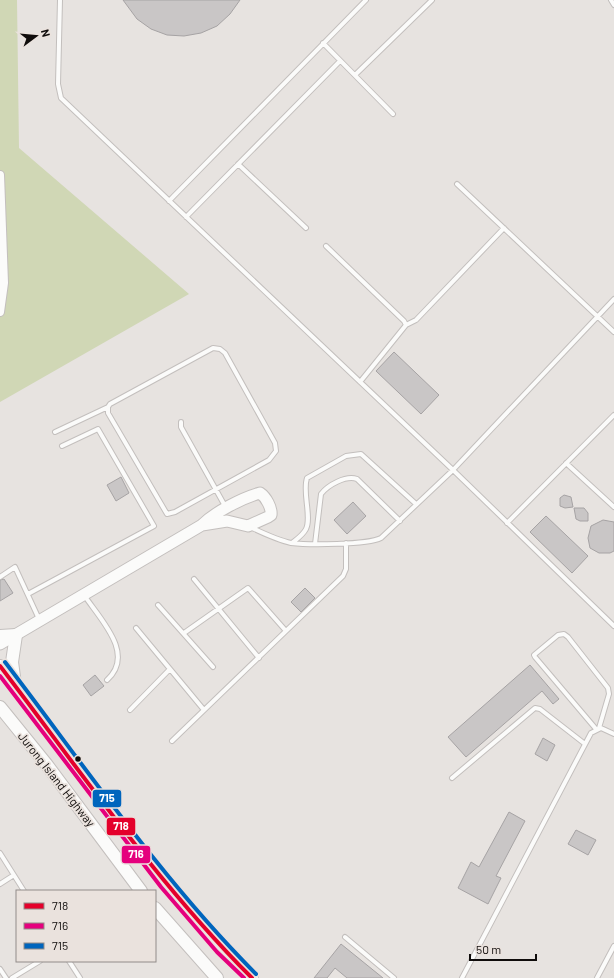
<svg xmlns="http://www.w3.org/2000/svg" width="614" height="978" viewBox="0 0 614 978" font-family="Barlow,sans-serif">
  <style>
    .green { fill: #d0d7b5 }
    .building { fill: #c9c6c6; stroke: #a6a3a4 }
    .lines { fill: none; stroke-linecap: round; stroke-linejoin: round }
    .lane-casing { stroke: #c3bfbd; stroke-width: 6 }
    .street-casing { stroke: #c3bfbd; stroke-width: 10 }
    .secondary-casing { stroke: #c3bfbd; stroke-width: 13 }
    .primary-casing { stroke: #c3bfbd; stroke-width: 14 }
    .lane { stroke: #fbfbfa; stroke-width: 4 }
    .street { stroke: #fbfbfa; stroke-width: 8 }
    .secondary { stroke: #fbfbfa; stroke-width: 11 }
    .primary { stroke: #fbfbfa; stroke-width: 12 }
    .bus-1-casing { stroke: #eae2dd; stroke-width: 7 }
    .bus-2-casing { stroke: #eae2dd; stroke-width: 7 }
    .bus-3-casing { stroke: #eae2dd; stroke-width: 7 }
    .bus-1 { stroke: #e4002b; stroke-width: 4 }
    .bus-2 { stroke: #e5007d; stroke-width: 4 }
    .bus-3 { stroke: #0065bd; stroke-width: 4 }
    .bus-dot { fill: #0f0c0b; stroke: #eae2dd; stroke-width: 1.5 }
    .labels { text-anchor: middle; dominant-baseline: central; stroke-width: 3.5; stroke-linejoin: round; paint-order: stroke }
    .street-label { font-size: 12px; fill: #0f0c0b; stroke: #eae2dd }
    .line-badge { stroke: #eae2dd; stroke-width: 1.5 }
    .badge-label { font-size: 11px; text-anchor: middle; font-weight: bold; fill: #fff }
  </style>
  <rect width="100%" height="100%" fill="#e7e3e0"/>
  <path class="green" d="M 0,0 L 17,0 L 19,148 L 189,294 L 0,402 Z"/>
  <path class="building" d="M 123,0 L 240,0 L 230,14 L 217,26 L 201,33 L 184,36 L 167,35 L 151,29 L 137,19 Z
    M 394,352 L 439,395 L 421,414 L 376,371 Z
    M 121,477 L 129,493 L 116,501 L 107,485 Z
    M 564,495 L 571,497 L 573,507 L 565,508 L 560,506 L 560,498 Z
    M 353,502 L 366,516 L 347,534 L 334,520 Z
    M 574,508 L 584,508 L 588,513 L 588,521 L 580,521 L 576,519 Z
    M 546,516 L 588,556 L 572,573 L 530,532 Z
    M 603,520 L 614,522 L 614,551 L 610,553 L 599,553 L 590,548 L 588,538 L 591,526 Z
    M 4,579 L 13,593 L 0,601 L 0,580 Z
    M 305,588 L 315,598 L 301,612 L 291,602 Z
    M 530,665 L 559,699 L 553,704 L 542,691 L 466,757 L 448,737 Z
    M 95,675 L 104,686 L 91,696 L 83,685 Z
    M 543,738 L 555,745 L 547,761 L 535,754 Z
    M 509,812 L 525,821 L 496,876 L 501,878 L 488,904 L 458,888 L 471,862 L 479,867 Z
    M 576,830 L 596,840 L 588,855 L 568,844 Z
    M 341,944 L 383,978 L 347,978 L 335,968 L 327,978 L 314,978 Z"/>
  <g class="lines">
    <g class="lane-casing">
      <path id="lane" d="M 60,0 L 58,84 L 61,98 L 453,470 L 614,626
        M 611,0 L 614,5
        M 323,43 L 393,114
        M 355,75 L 432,0
        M 238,164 L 306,228
        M 457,184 L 614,332
        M 169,201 L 366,0
        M 186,217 L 340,61
        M 326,246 L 404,321 L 406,325 L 360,382
        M 406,325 L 416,320 L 504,228
        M 181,422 L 181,427 L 225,506
        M 55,432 L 108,407 L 110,404 L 213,348 L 220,349 L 225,353 L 275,443 L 276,451 L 269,460 L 175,512 L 167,514 L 108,413 L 108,407
        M 566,463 L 614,507
        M 507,523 L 614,415
        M 250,527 C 263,533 277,540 291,543 C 308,545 367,545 381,538 L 453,470 L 614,299
        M 292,543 C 297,539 303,535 306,529 C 312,517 302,492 307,478 L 346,456 L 361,454 L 416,504
        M 315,544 L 321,494 C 328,485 346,475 357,479 L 400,521
        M 0,577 L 15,567 L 39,619
        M 194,579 L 259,658
        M 28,594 L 154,526 L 98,429 L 62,446
        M 84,595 C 100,619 136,654 107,680
        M 158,605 L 213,667
        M 136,628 L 204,710
        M 184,633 L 248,588 L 286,631
        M 130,710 L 170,669
        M 596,729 L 535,657 L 534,655 L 558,635 L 564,634 L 568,637 L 608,688 L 609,694 L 599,728
        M 172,741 L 343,576 L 346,569 L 346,543
        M 452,778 L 535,708 L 540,709 L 585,744
        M 0,853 L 24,891
        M 0,884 L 14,875
        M 345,937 L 394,978
        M 69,961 L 80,978
        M 0,969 L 6,978
        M 12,978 L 40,961
        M 462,978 L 591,733 L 601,728 L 614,734
        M 597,978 L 614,946"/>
    </g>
    <g class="street-casing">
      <path id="street" d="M 0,175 L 4,283 L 0,312"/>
    </g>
    <g class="secondary-casing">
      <path id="secondary" d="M 0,644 L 202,525 C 215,512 242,498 260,493 C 266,497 272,508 271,515 L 268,517 L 248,526 L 227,521 L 202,525"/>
    </g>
    <g class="primary-casing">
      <path id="primary" d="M 0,636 L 16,635 L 12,662 L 15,684
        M 0,666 L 166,883 L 222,948 L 252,978
        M 0,707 L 47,765 L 141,891
        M 155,908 L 217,978"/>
    </g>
    <use href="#lane" class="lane"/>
    <use href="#street" class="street"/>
    <use href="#secondary" class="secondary"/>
    <use href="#primary" class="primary"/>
    <g class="bus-1-casing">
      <path id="bus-1" d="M 0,666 C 81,772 158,884 252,978"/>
    </g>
    <g class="bus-2-casing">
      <path id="bus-2" d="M 0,676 L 161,887 L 217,952 L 244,978"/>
    </g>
    <g class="bus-3-casing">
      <path id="bus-3" d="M 5,662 C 86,768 162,880 256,974"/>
    </g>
    <use href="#bus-1" class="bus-1"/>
    <use href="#bus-2" class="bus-2"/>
    <use href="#bus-3" class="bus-3"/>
  </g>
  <circle class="bus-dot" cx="78" cy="759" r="3.5"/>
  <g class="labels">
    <g class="street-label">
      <text transform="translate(57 779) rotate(52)">Jurong Island Highway</text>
    </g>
  </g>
  <g class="line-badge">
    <rect x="92" y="789" width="30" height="19" rx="4" fill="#0065bd"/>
    <rect x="106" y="817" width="30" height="19" rx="4" fill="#e4002b"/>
    <rect x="121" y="845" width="30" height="19" rx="4" fill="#e5007d"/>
  </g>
  <g class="badge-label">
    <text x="107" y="802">715</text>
    <text x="121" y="830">718</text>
    <text x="136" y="858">716</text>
  </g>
  <rect x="16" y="890" width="140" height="72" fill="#eae2dd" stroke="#928c89"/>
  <rect x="24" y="903" width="20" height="6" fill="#e4002b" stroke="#928c89"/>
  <text x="52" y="910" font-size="12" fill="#0f0c0b">718</text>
  <rect x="24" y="923" width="20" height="6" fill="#e5007d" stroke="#928c89"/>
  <text x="52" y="930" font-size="12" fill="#0f0c0b">716</text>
  <rect x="24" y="943" width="20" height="6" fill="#0065bd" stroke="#928c89"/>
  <text x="52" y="950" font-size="12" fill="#0f0c0b">715</text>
  <g transform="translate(36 36) rotate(74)" stroke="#eae2dd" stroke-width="3" paint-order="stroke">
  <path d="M0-3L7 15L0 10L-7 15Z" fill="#0f0c0b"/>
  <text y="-6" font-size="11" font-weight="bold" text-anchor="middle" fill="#0f0c0b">N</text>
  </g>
  <path d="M470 954v6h66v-6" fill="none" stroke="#0f0c0b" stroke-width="2"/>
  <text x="476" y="954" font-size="12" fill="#0f0c0b" stroke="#eae2dd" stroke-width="3" paint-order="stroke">50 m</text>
</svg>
